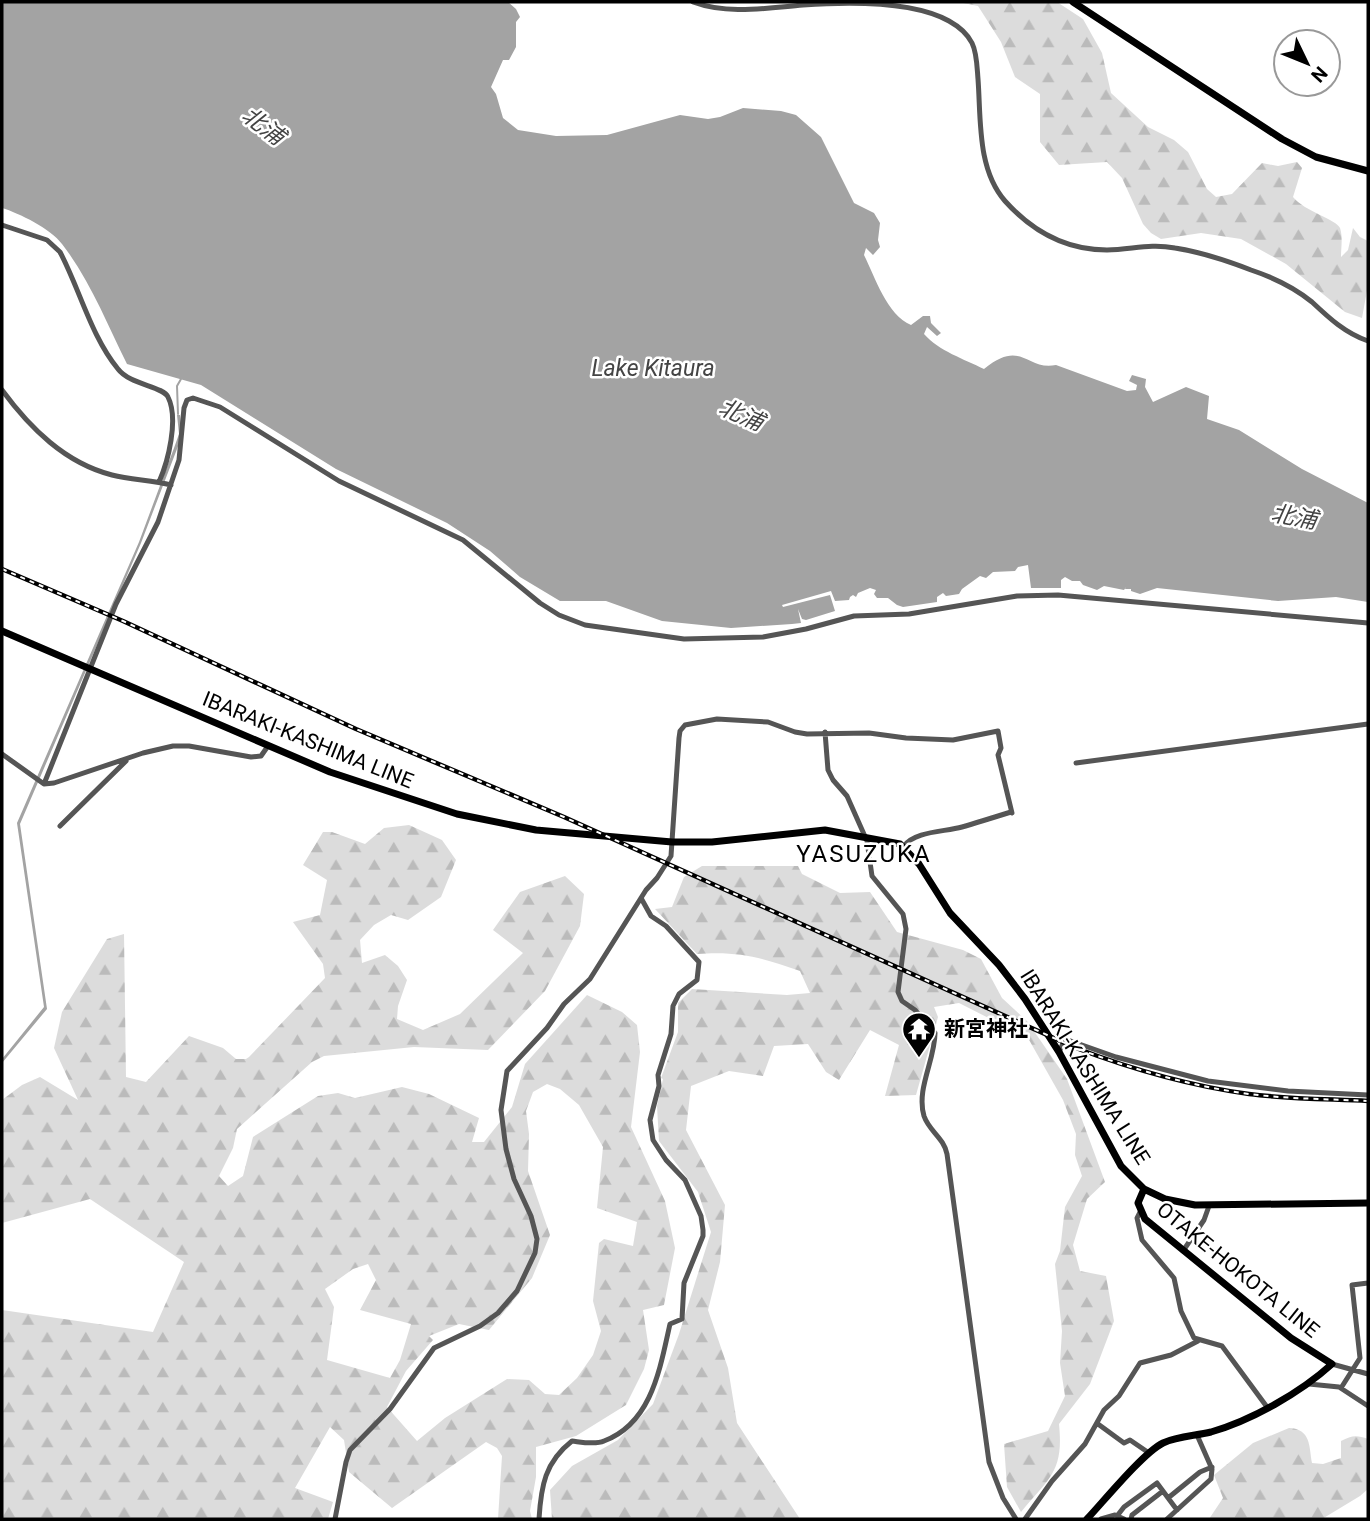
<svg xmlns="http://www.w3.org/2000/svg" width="1370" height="1521" viewBox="0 0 1370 1521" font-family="Roboto,'Noto Sans JP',sans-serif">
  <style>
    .forest { fill: url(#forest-firs); fill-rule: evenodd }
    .water { fill: #a3a3a3 }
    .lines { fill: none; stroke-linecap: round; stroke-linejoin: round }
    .stream { stroke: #a3a3a3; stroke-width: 2 }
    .minor { stroke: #555; stroke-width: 5 }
    .major { stroke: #000; stroke-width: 7 }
    .rail-casing { stroke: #000; stroke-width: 4.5 }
    .rail { stroke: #fff; stroke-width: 2; stroke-dasharray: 5; stroke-linecap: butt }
    .labels { text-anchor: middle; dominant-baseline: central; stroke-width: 5; stroke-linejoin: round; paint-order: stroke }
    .street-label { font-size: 21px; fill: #000; stroke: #fff }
    .poi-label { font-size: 21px; font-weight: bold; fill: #000; stroke: #fff; text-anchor: start }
    .water-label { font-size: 23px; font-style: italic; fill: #444; stroke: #fff }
    .quarter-label { font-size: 24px; letter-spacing: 2px; fill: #000; stroke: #fff }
  </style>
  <defs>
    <pattern id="forest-firs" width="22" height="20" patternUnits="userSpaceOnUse" patternTransform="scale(1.75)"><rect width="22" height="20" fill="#dcdcdc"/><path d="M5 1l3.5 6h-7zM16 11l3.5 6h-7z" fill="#bbb"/></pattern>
  </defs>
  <rect width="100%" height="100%" fill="#fff"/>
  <path class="forest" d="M 958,2 L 1057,2 L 1083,19 L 1102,53 L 1111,93 L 1148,127 L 1174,140 L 1188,152 L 1207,189 L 1216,197 L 1232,194 L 1262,163 L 1278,166 L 1297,162 L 1302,168 L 1293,197 C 1304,211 1337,220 1340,228 C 1343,237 1341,248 1341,257 L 1348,250 L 1353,228 L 1360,237 L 1368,241 L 1368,285 L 1362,318 L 1345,312 L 1286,264 L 1241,239 L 1201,233 L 1161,239 L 1151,233 L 1143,224 L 1122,178 L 1107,162 L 1059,165 L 1040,142 L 1040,94 L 1015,77 L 1001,42 L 978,6 Z
    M 409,825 L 442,840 L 456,860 L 441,897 L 408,920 L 391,915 L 374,925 L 360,940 L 362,963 L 385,955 L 398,966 L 407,980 L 398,1006 L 397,1019 L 423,1030 L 460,1014 L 523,953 L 493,930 L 520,892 L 565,876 L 584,894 L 580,926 L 545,991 L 488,1050 L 414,1047 L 324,1056 L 312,1062 L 237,1129 L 233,1148 L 219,1176 L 228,1186 L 243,1176 L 253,1137 L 318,1096 L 338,1093 L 355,1098 L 402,1087 L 429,1094 L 479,1118 L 472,1142 L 484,1142 L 512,1107 L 525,1064 L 587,995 L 622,1012 L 637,1025 L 640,1052 L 631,1127 L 665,1201 L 675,1248 L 664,1305 L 643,1310 L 649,1350 L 644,1369 L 626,1405 L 576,1436 L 536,1447 L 536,1477 L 530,1511 L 532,1519 L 498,1519 L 502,1456 L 497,1448 L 486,1442 L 392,1508 L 349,1472 L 344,1440 L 330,1427 L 295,1488 L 333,1502 L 328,1519 L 2,1519 L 2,1310 L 153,1332 L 184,1262 L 90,1199 L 2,1223 L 2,1100 L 22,1085 L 40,1077 L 78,1100 L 54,1048 L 62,1012 L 107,939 L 124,934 L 126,1077 L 146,1082 L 189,1036 L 223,1048 L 236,1059 L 246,1059 L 249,1057 L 325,978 L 323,964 L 293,922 L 320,915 L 327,880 L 303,865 L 323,832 L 332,832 L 365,844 L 384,828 ZM 547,1084 L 560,1089 L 579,1105 L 603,1147 L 597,1208 L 637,1222 L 633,1246 L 604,1239 L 599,1243 L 593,1301 L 601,1331 L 593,1355 L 577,1378 L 559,1395 L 545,1394 L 529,1380 L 507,1379 L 445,1418 L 417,1441 L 387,1407 L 406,1371 L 433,1340 L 429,1336 L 459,1324 L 489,1330 L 532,1278 L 550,1235 L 528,1171 L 529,1134 L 526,1111 L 533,1092 ZM 368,1264 L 376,1280 L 360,1310 L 411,1324 L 400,1360 L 390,1378 L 327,1360 L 334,1307 L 325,1289 L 353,1269 Z
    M 702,866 L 798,866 L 802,874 L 840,893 L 870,892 L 897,932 L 963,950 L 981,959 L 1002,998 L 1027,1021 L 1067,1079 L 1105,1182 L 1087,1199 L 1073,1245 L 1080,1271 L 1106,1276 L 1114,1321 L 1090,1384 L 1059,1424 C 1064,1472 1049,1478 1021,1512 L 1007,1487 L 1004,1444 L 1048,1431 L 1065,1396 L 1060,1363 L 1062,1331 L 1055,1264 L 1060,1251 L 1065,1207 L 1082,1176 L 1075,1155 L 1076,1134 L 1063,1100 L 1028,1038 L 959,1003 L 934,1007 L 938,1017 L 916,1095 L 885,1096 L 899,1045 L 870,1030 L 839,1080 L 826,1072 L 808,1044 L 774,1046 L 763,1076 L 729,1071 L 691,1086 L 686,1130 L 725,1205 L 720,1262 L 708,1310 L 728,1368 L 737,1423 L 800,1519 L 552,1519 L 550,1490 L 572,1466 L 618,1440 L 653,1404 L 679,1334 L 711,1232 L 698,1192 L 659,1141 L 657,1106 L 663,1079 L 661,1078 L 678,1032 L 678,1003 L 692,989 L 787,995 L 810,993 L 800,971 C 761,957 738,951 697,954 L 655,909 L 672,907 L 684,877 Z
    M 1289,1428 C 1311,1429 1309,1446 1312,1463 L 1323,1464 L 1341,1458 L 1341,1441 C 1352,1435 1357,1435 1368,1439 L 1368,1489 L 1360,1496 L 1322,1519 L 1209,1519 L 1223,1498 L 1214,1475 L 1253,1443 Z"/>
  <path class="water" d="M 2,2 L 508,2 L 516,9 L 520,17 L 516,22 L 516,47 L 509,60 L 503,60 L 491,87 L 496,94 L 503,118 L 518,130 L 556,136 L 607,135 L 680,115 L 708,119 L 720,117 L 743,108 L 781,111 L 796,115 L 821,137 L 854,203 L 874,213 L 880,223 L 878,240 L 880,247 L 873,255 L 866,248 L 864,255 C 875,277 887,315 911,325 L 923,316 L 930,316 L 931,323 L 941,333 L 937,336 L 927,327 L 924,334 C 939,351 964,359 984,369 C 1022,338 1026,371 1056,365 L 1127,391 L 1136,390 L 1137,385 L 1129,381 L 1132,375 L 1146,379 L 1145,387 L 1153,402 L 1186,387 L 1209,396 L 1207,419 L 1239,430 L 1302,469 L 1368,503 L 1368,602 L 1336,597 L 1278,601 L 1157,588 L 1140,594 L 1131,591 L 1131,589 L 1125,589 L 1126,587 L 1124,590 L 1104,586 L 1097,590 L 1083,585 L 1080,581 L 1072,581 L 1065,577 L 1061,580 L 1061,588 L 1031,588 L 1028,565 L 1018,567 L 1015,571 L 993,572 L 986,578 L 980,576 L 962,589 L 959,594 L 946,596 L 943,593 L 937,597 L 937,602 L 903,607 L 897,605 L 888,598 L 877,598 L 874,594 L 876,590 L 870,588 L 858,593 L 856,597 L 853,595 L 850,597 L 849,600 L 835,601 L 831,591 L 782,605 L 783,607 L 830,595 L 835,611 L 806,620 L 802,619 L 798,609 L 801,623 L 792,624 L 731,628 L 662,621 L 606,601 L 560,601 L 520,577 L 490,551 L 447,523 L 336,469 L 201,385 L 127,364 C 107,324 90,280 62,244 C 51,229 19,213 2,208 Z
    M 177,415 L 180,415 L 182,435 L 177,449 L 141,543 L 20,824 L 47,1009 L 2,1063 L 2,1059 L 44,1007 L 17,823 L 139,542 L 174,448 L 179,434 Z"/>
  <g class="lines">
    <path class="stream" d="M 178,414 L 177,386 L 181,379"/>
    <path class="minor" d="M 693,2 C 728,15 766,8 803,5 C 846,2 911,0 949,21 C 958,26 967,33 972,43 C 977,53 977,67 978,79 C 981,119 977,169 1005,201 C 1032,231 1066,250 1107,250 C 1131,250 1149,243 1175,248 C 1200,252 1228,261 1251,270 C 1272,277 1295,288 1312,302 C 1329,318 1345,333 1368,341
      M 2,225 L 47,240 L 60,252 C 80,290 91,336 118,369 C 130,385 163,386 168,397 C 179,419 168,462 159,482
      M 2,390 C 30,428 65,463 112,475 C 132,480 152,480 171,485
      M 825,732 L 828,770 L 833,780 L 847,796 L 867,841 L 872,876 L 903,914 L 906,929 L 898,992 L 902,1001 L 915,1010 L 935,1033 C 935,1060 916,1089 924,1116 C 929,1131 944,1138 947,1154 L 989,1462 L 1003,1498 L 1016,1519
      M 2,754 L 44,784 L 54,783 L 143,753 L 173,746 L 189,746 L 251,757 L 261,756 L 268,746
      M 1076,763 L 1368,724
      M 44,784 L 116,604 L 158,522 L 179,460 L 184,408 L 187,400 L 193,398 L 220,407 L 339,481 L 463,540 L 540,603 L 559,615 L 585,625 L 684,639 L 763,637 L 806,629 L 854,616 L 909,614 L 1017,596 L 1058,595 L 1368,623
      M 60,826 L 126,761
      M 904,846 C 915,831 944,832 962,827 C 979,822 995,817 1011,812
      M 1059,1052 L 1065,1039 L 1116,1057 L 1208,1081 L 1288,1091 L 1368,1095
      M 1140,1212 L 1137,1218 L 1142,1240 L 1174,1278 L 1181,1311 L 1194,1338 L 1222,1346 L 1267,1407
      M 1183,1251 L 1204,1220 L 1209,1206
      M 1332,1364 L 1368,1374
      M 1309,1384 L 1339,1387 L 1368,1406
      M 1341,1388 L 1360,1358 L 1352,1285 L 1368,1283
      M 1098,1424 L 1124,1443 L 1130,1440 L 1149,1453
      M 1168,1498 L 1200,1472 L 1212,1467
      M 1117,1516 L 1124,1507 L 1157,1483 L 1177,1510
      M 335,1519 L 346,1462 L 350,1450 L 390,1409 L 434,1348 L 480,1326 L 498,1313 L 517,1291 L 535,1253 L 537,1239 L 531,1216 L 514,1179 L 506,1149 L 501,1110 L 507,1071 L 547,1028 L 564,1004 L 590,979 L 646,890 L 657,878 L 671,856 L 679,738 L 680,731 L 685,725 L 717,719 L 768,722 L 795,732 L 807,734 L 869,733 L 906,738 L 953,740 L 998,731 L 1001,748 L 998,755 L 1012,813
      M 539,1519 C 541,1486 545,1462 572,1441 C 581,1442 595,1445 604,1441 C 652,1423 660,1368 670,1324 L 682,1319 L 684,1283 L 703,1236 L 703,1230 L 701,1216 L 685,1180 L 666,1160 L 653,1140 L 650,1120 L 659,1086 L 658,1075 L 671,1034 L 673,1006 L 679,994 L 697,980 L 699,962 L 666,926 L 651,916 L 641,898
      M 1025,1519 L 1052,1481 L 1085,1444 L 1104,1410 L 1119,1396 L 1140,1363 L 1171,1355 L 1198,1341
      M 1101,1519 L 1115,1515 L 1124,1519
      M 1131,1519 L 1132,1515 L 1163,1491
      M 1167,1519 L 1211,1479 L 1212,1469 L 1197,1435"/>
    <path class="major" d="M 1073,2 L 1282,139 L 1316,157 L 1368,171
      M 2,631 L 330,772 L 457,814 L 536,830 L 672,842 L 712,842 L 825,830 L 900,844 L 919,864 L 950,913 L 999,965 L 1025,999 L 1059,1052 L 1121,1166 L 1144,1189 L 1165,1199 L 1195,1205 L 1368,1203
      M 1087,1519 C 1104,1501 1143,1453 1163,1443 C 1178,1436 1195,1436 1211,1432 C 1252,1420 1300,1393 1332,1364 L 1291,1338 L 1145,1219 L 1138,1203 L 1144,1189"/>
    <g class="rail-casing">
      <path id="rail" d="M 2,569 L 123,621 L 356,729 L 564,817 L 1076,1048 C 1131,1069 1191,1086 1249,1094 C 1288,1099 1329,1099 1368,1101"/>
    </g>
    <use href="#rail" class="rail"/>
  </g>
  <defs>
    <g id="temple-pin" transform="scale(1.75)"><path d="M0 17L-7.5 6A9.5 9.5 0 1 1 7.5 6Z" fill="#000" stroke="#fff"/><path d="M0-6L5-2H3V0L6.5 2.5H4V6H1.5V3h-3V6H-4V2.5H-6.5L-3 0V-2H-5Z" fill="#fff"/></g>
  </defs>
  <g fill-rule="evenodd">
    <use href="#temple-pin" x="919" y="1029"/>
  </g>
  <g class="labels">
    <g class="street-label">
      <text transform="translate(308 740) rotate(22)">IBARAKI-KASHIMA LINE</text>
      <text transform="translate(1085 1067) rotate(58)">IBARAKI-KASHIMA LINE</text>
      <text transform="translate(1238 1270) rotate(39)">OTAKE-HOKOTA LINE</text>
    </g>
    <g class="poi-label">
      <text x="944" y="1029">新宮神社</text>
    </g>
    <g class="water-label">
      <text transform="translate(263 126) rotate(37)">北浦</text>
      <text x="653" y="368">Lake Kitaura</text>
      <text transform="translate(741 415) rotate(23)">北浦</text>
      <text transform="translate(1294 517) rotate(10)">北浦</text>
    </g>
    <g class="quarter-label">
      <text x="864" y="854">YASUZUKA</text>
    </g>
  </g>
  <rect width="1370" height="1521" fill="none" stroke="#000000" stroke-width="7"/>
  <g transform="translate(1307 63) rotate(133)"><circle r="33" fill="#ffffff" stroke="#999999" stroke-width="2"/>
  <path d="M0-5L12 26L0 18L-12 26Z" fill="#000000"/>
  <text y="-10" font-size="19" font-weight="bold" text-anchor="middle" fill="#000000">N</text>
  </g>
</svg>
